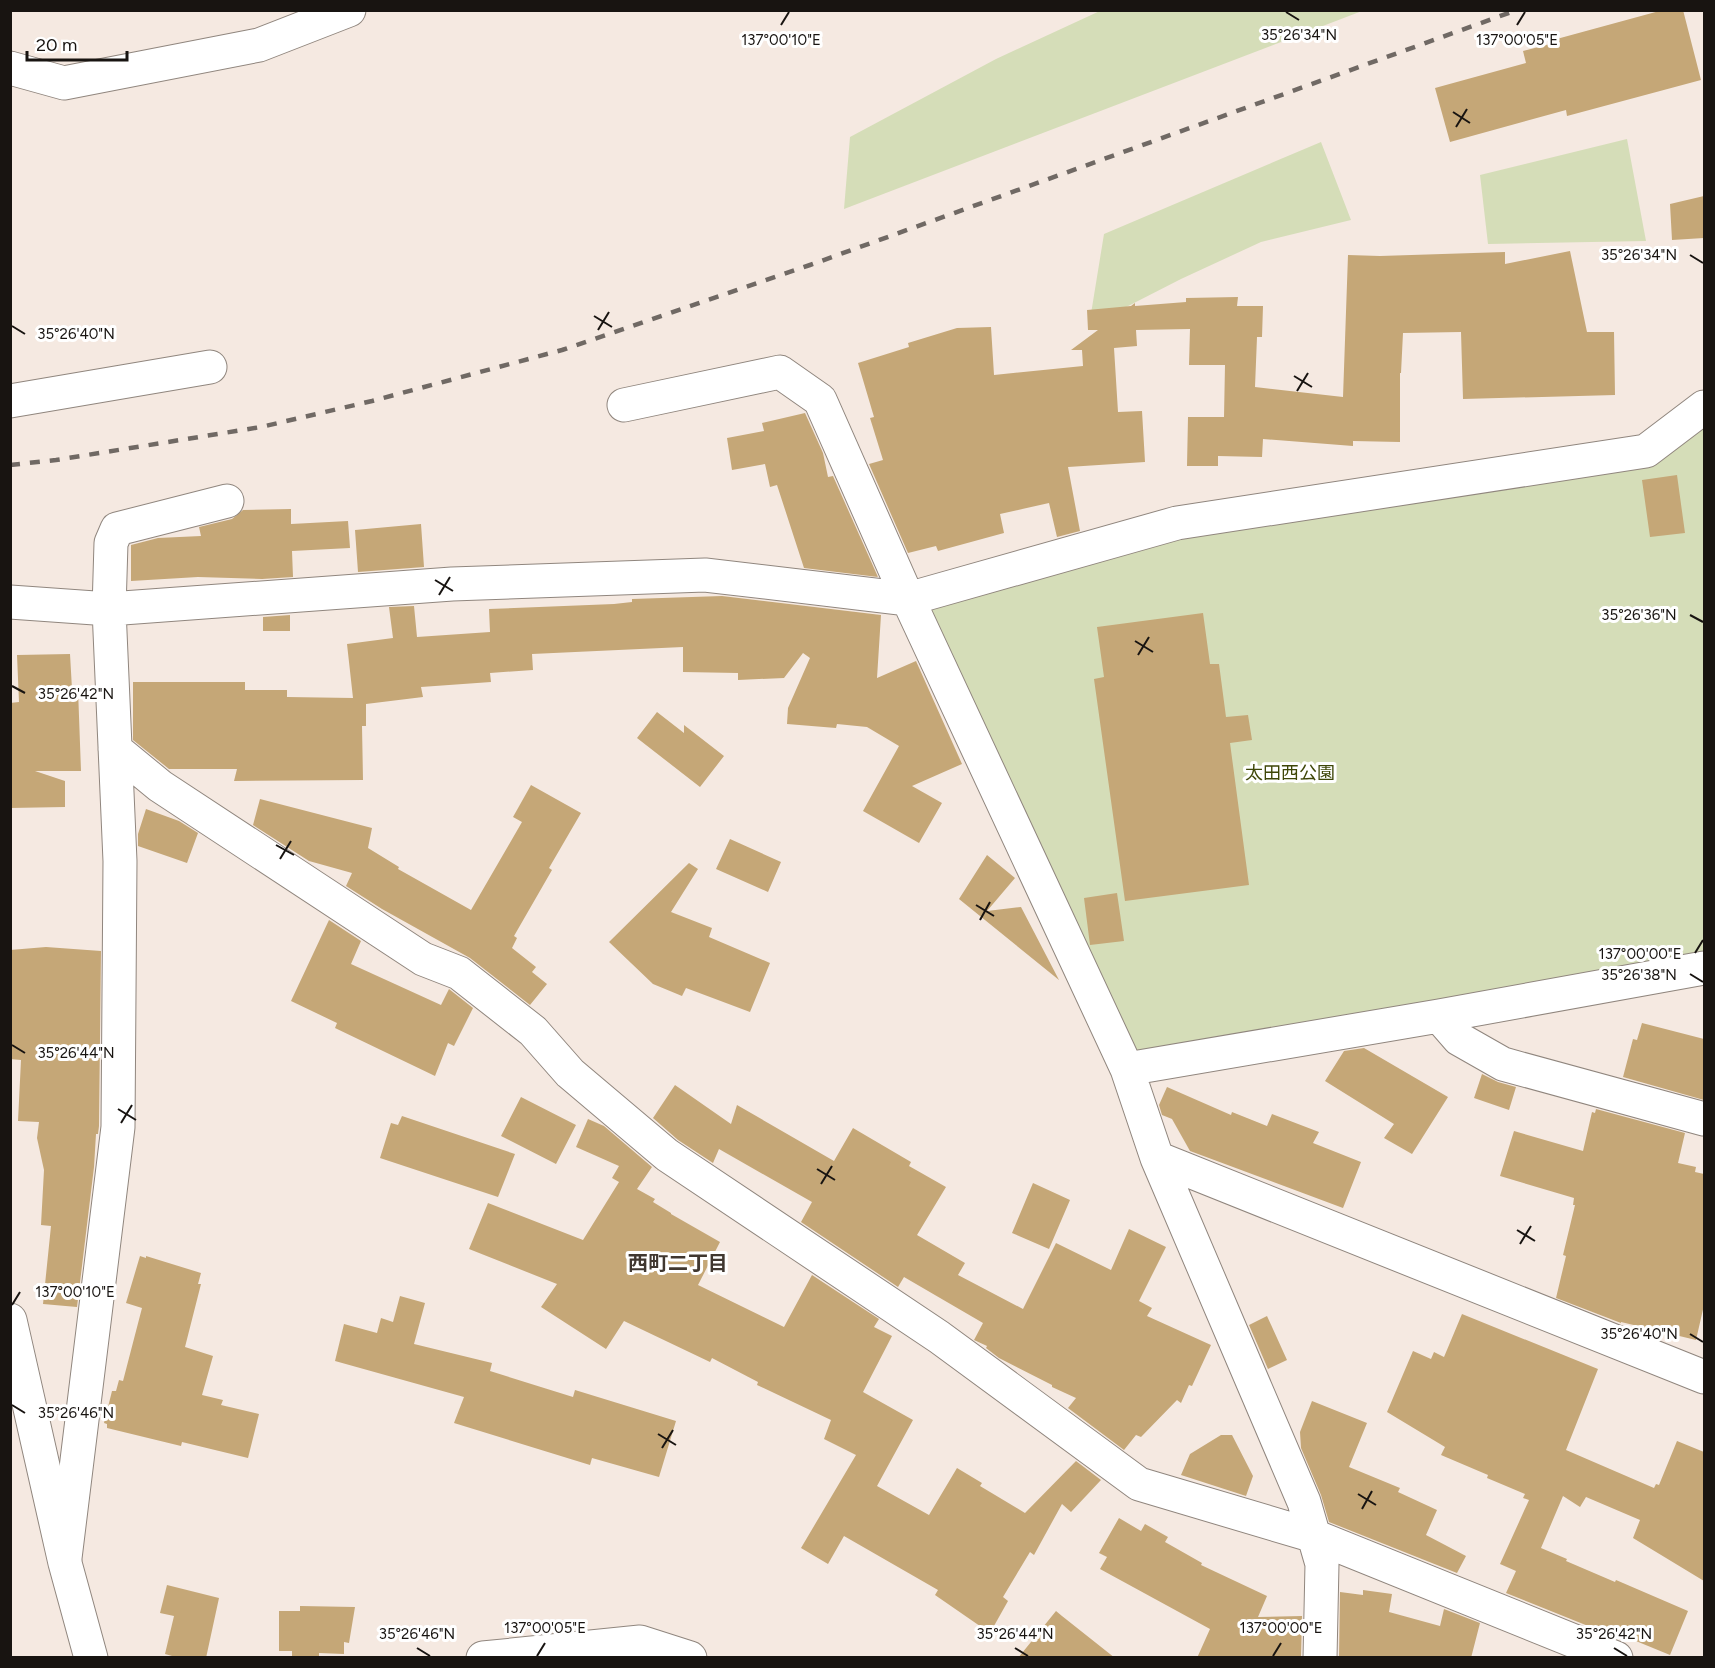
<svg xmlns="http://www.w3.org/2000/svg" width="1715" height="1668" viewBox="0 0 1715 1668" font-family="Figtree,'Noto Sans JP',sans-serif">
  <style>
    .green { fill: #d5ddb8 }
    .building { fill: #c5a777 }
    .lines { fill: none; stroke-linecap: round; stroke-linejoin: round }
    .street-casing { stroke: #90867e; stroke-width: 35 }
    .secondary-casing { stroke: #90867e; stroke-width: 35 }
    .street { stroke: #fff; stroke-width: 33 }
    .secondary { stroke: #fff; stroke-width: 33 }
    .rail { stroke: #706964; stroke-width: 4.5; stroke-dasharray: 10 10; stroke-linecap: butt }
    .ticks { fill: none; stroke: #181411; stroke-width: 2 }
    .labels { text-anchor: middle; dominant-baseline: central; stroke-width: 6; stroke-linejoin: round; paint-order: stroke }
    .park-label { font-size: 18px; fill: #3e4607; stroke: #fff }
    .neighbourhood-label { font-size: 20px; font-weight: bold; fill: #403730; stroke: #fff }
    .ticks-label { font-size: 15px; text-anchor: middle; fill: #181411; stroke: #fff; stroke-width: 6; stroke-linejoin: round; paint-order: stroke }
  </style>
  <rect width="100%" height="100%" fill="#f5e9e1"/>
  <path class="green" d="M 1102,10 L 1362,11 L 844,209 L 850,137 L 996,59 Z
    M 1627,139 L 1646,241 L 1488,244 L 1480,175 Z
    M 1321,142 L 1351,220 L 1261,242 L 1181,279 L 1089,326 L 1104,234 Z
    M 1704,407 L 1704,968 L 1127,1069 L 908,599 L 1177,523 L 1646,451 Z"/>
  <path class="building" d="M 1663,10 L 1683,10 L 1701,80 L 1567,116 L 1566,110 L 1450,142 L 1435,88 L 1526,63 L 1523,51 L 1554,43 L 1553,40 Z
    M 1704,196 L 1704,238 L 1672,240 L 1670,204 Z
    M 1570,251 L 1587,332 L 1614,332 L 1615,395 L 1463,399 L 1461,332 L 1403,333 L 1401,373 L 1400,373 L 1400,442 L 1353,441 L 1353,446 L 1263,439 L 1262,457 L 1218,456 L 1218,466 L 1187,466 L 1188,417 L 1224,417 L 1225,365 L 1189,365 L 1190,329 L 1136,330 L 1137,346 L 1114,348 L 1118,412 L 1142,411 L 1145,462 L 1068,467 L 1080,531 L 1057,537 L 1049,503 L 1000,514 L 1004,533 L 938,551 L 936,546 L 908,553 L 869,464 L 883,460 L 870,418 L 874,417 L 858,363 L 909,347 L 908,343 L 957,328 L 991,327 L 994,375 L 1083,366 L 1082,350 L 1071,350 L 1098,330 L 1088,330 L 1087,310 L 1131,306 L 1135,303 L 1135,306 L 1186,302 L 1186,298 L 1238,297 L 1237,306 L 1263,306 L 1262,337 L 1257,337 L 1255,387 L 1343,397 L 1348,255 L 1380,256 L 1505,252 L 1505,264 Z
    M 805,413 L 823,453 L 828,477 L 833,476 L 878,577 L 804,568 L 777,485 L 770,487 L 765,464 L 732,470 L 727,438 L 764,431 L 762,423 Z
    M 1677,475 L 1685,533 L 1650,537 L 1642,480 Z
    M 291,509 L 291,524 L 348,521 L 350,548 L 292,551 L 293,577 L 262,579 L 198,577 L 131,581 L 131,545 L 158,538 L 201,536 L 199,527 L 232,519 L 243,510 Z
    M 421,524 L 424,567 L 358,572 L 355,530 Z
    M 722,596 L 881,615 L 877,678 L 916,661 L 962,764 L 912,786 L 942,803 L 919,843 L 863,811 L 899,746 L 867,727 L 837,724 L 836,728 L 787,724 L 788,708 L 810,658 L 803,653 L 784,678 L 738,680 L 738,673 L 683,672 L 683,647 L 532,654 L 533,670 L 490,673 L 491,682 L 421,687 L 423,697 L 366,704 L 366,726 L 362,726 L 363,780 L 234,781 L 237,769 L 169,769 L 133,740 L 133,682 L 245,682 L 245,690 L 287,690 L 287,697 L 353,698 L 347,644 L 393,638 L 389,607 L 414,606 L 417,637 L 490,632 L 489,609 L 614,604 L 632,602 L 632,599 Z
    M 1203,613 L 1210,664 L 1219,664 L 1226,717 L 1248,715 L 1252,740 L 1230,743 L 1249,885 L 1125,901 L 1094,679 L 1104,677 L 1097,627 Z
    M 290,615 L 290,631 L 263,631 L 263,617 Z
    M 70,654 L 72,689 L 78,689 L 81,771 L 35,771 L 65,781 L 65,807 L 10,808 L 10,703 L 19,702 L 17,655 Z
    M 657,712 L 684,733 L 684,725 L 724,756 L 700,787 L 637,738 Z
    M 531,785 L 581,813 L 549,868 L 552,870 L 514,936 L 517,938 L 512,948 L 536,967 L 532,972 L 547,984 L 530,1005 L 470,958 L 382,909 L 346,886 L 352,873 L 309,861 L 253,825 L 260,799 L 372,828 L 368,848 L 399,867 L 398,869 L 471,910 L 522,822 L 513,817 Z
    M 146,809 L 179,821 L 198,833 L 187,863 L 138,846 L 138,834 Z
    M 730,839 L 781,862 L 768,892 L 716,869 Z
    M 987,855 L 1015,878 L 987,911 L 1021,907 L 1059,980 L 959,899 Z
    M 689,863 L 698,869 L 671,912 L 712,928 L 709,937 L 770,963 L 750,1012 L 686,988 L 682,996 L 653,984 L 609,942 Z
    M 1117,893 L 1124,941 L 1090,945 L 1084,898 Z
    M 329,920 L 361,941 L 351,964 L 441,1005 L 449,989 L 473,1008 L 454,1046 L 448,1043 L 435,1076 L 335,1028 L 337,1023 L 291,1001 Z
    M 46,947 L 101,951 L 99,1126 L 98,1134 L 96,1134 L 94,1167 L 77,1307 L 43,1304 L 51,1226 L 41,1225 L 44,1170 L 37,1138 L 39,1122 L 18,1121 L 21,1060 L 10,1059 L 10,950 Z
    M 1642,1023 L 1704,1039 L 1704,1100 L 1623,1077 L 1633,1039 L 1637,1040 Z
    M 1364,1048 L 1448,1097 L 1412,1154 L 1384,1138 L 1394,1124 L 1325,1081 L 1344,1051 Z
    M 1482,1074 L 1498,1082 L 1516,1087 L 1509,1110 L 1474,1098 Z
    M 675,1085 L 731,1124 L 737,1105 L 834,1161 L 853,1128 L 911,1162 L 909,1166 L 946,1187 L 917,1235 L 965,1263 L 958,1275 L 1023,1309 L 1056,1243 L 1111,1270 L 1129,1229 L 1166,1247 L 1139,1301 L 1152,1308 L 1147,1316 L 1211,1345 L 1192,1386 L 1189,1385 L 1181,1403 L 1177,1400 L 1141,1437 L 1136,1435 L 1124,1450 L 1068,1408 L 1076,1398 L 1052,1387 L 1052,1385 L 999,1358 L 986,1348 L 987,1346 L 974,1340 L 983,1323 L 904,1277 L 898,1287 L 801,1222 L 812,1202 L 719,1149 L 713,1163 L 678,1140 L 653,1118 Z
    M 1167,1087 L 1231,1115 L 1232,1112 L 1267,1126 L 1272,1114 L 1319,1132 L 1313,1143 L 1361,1162 L 1343,1208 L 1190,1151 L 1172,1119 L 1162,1115 L 1159,1105 Z
    M 521,1097 L 576,1125 L 556,1164 L 501,1136 Z
    M 1596,1109 L 1685,1133 L 1678,1163 L 1696,1167 L 1695,1172 L 1704,1174 L 1704,1305 L 1696,1340 L 1621,1322 L 1621,1323 L 1556,1298 L 1566,1256 L 1563,1255 L 1575,1205 L 1573,1205 L 1574,1198 L 1500,1176 L 1514,1131 L 1583,1151 L 1592,1112 L 1595,1113 Z
    M 402,1116 L 515,1154 L 498,1197 L 380,1158 L 391,1123 L 398,1125 Z
    M 588,1119 L 604,1126 L 652,1167 L 637,1189 L 655,1199 L 653,1202 L 671,1213 L 671,1214 L 720,1242 L 698,1285 L 784,1327 L 812,1275 L 879,1319 L 874,1327 L 892,1336 L 863,1392 L 913,1420 L 877,1486 L 929,1515 L 957,1468 L 982,1483 L 980,1486 L 1025,1513 L 1076,1461 L 1101,1480 L 1071,1512 L 1062,1504 L 1034,1555 L 1030,1552 L 1003,1597 L 1008,1601 L 990,1633 L 935,1595 L 938,1590 L 844,1536 L 828,1564 L 801,1548 L 856,1455 L 824,1439 L 831,1420 L 757,1385 L 758,1382 L 712,1358 L 710,1362 L 624,1321 L 606,1349 L 541,1307 L 557,1284 L 469,1249 L 488,1203 L 583,1240 L 619,1182 L 612,1178 L 619,1166 L 576,1147 Z
    M 1033,1183 L 1070,1200 L 1049,1249 L 1012,1233 Z
    M 140,1256 L 146,1258 L 146,1256 L 201,1273 L 198,1284 L 201,1284 L 185,1347 L 213,1356 L 202,1395 L 223,1400 L 221,1405 L 259,1414 L 248,1458 L 182,1442 L 181,1446 L 107,1428 L 107,1424 L 104,1423 L 112,1391 L 116,1391 L 119,1380 L 123,1381 L 142,1308 L 126,1303 Z
    M 400,1296 L 425,1303 L 414,1344 L 492,1363 L 490,1371 L 573,1397 L 575,1390 L 676,1421 L 659,1477 L 592,1458 L 590,1465 L 454,1423 L 464,1397 L 335,1361 L 344,1324 L 377,1333 L 381,1318 L 393,1322 Z
    M 1462,1314 L 1598,1369 L 1566,1450 L 1654,1488 L 1656,1484 L 1659,1485 L 1677,1441 L 1704,1452 L 1704,1581 L 1633,1538 L 1640,1520 L 1586,1497 L 1580,1507 L 1563,1496 L 1541,1548 L 1567,1559 L 1566,1561 L 1615,1582 L 1616,1580 L 1688,1611 L 1670,1655 L 1614,1632 L 1613,1636 L 1506,1593 L 1516,1571 L 1500,1564 L 1529,1500 L 1523,1498 L 1525,1494 L 1487,1478 L 1488,1475 L 1441,1455 L 1445,1447 L 1387,1412 L 1413,1351 L 1431,1359 L 1434,1352 L 1444,1357 Z
    M 1267,1316 L 1287,1360 L 1268,1369 L 1249,1325 Z
    M 1312,1401 L 1367,1423 L 1349,1467 L 1400,1488 L 1398,1492 L 1437,1510 L 1426,1535 L 1466,1556 L 1457,1573 L 1329,1522 L 1321,1495 L 1301,1448 L 1300,1432 Z
    M 1221,1435 L 1232,1435 L 1253,1476 L 1246,1496 L 1181,1475 L 1190,1454 Z
    M 1119,1518 L 1141,1531 L 1145,1524 L 1168,1537 L 1165,1542 L 1202,1563 L 1201,1565 L 1267,1596 L 1258,1617 L 1302,1616 L 1301,1658 L 1197,1658 L 1210,1629 L 1100,1569 L 1107,1557 L 1099,1553 Z
    M 167,1585 L 219,1598 L 206,1658 L 179,1658 L 165,1654 L 174,1616 L 160,1613 Z
    M 1363,1590 L 1392,1594 L 1389,1612 L 1440,1626 L 1444,1609 L 1480,1623 L 1471,1658 L 1339,1658 L 1340,1592 L 1363,1595 Z
    M 300,1606 L 355,1607 L 349,1643 L 344,1642 L 344,1654 L 319,1653 L 319,1658 L 292,1657 L 292,1651 L 279,1651 L 279,1611 L 300,1611 Z
    M 1056,1611 L 1062,1616 L 1115,1658 L 1018,1658 Z"/>
  <g class="lines">
    <g class="street-casing">
      <path id="street" d="M 10,68 L 64,83 L 259,45 L 349,10
        M 10,401 L 210,367
        M 624,405 L 780,372 L 820,400 L 908,599 L 1127,1069 L 1157,1158 L 1304,1502 L 1322,1564 L 1320,1658
        M 10,602 L 109,609 L 452,584 L 705,575 L 908,599 L 1177,523 L 1646,451 L 1704,407
        M 115,749 L 160,786 L 423,959 L 459,973 L 533,1031 L 570,1073 L 667,1155 L 939,1337 L 1139,1484 L 1314,1536 L 1616,1658
        M 1439,1016 L 1459,1039 L 1503,1064 L 1704,1119
        M 1127,1069 L 1439,1016 L 1704,968
        M 1157,1158 L 1704,1377
        M 65,1558 L 118,1127 L 120,861 L 109,609 L 111,543 L 117,529 L 227,501"/>
    </g>
    <g class="secondary-casing">
      <path id="secondary" d="M 10,1320 L 65,1563 L 91,1658
        M 483,1658 L 640,1642 L 690,1658"/>
    </g>
    <use href="#street" class="street"/>
    <use href="#secondary" class="secondary"/>
    <path class="rail" d="M 10,465 L 56,460 L 261,427 L 372,401 L 562,350 L 810,265 L 1517,10"/>
  </g>
  <path class="ticks" d="M 1286,12 L 1299,20M 781,25 L 789,12M 1517,25 L 1525,12M 1453,112 L 1470,123M 1456,127 L 1467,109M 1690,255 L 1703,263M 594,316 L 612,327M 12,326 L 25,334M 598,330 L 609,312M 1294,376 L 1312,387M 1297,391 L 1308,373M 435,580 L 453,591M 439,595 L 450,577M 1690,615 L 1703,622M 1135,641 L 1153,652M 1138,655 L 1149,637M 12,686 L 25,693M 276,845 L 294,855M 280,859 L 291,841M 976,905 L 994,916M 980,920 L 990,902M 1695,953 L 1703,940M 1690,974 L 1703,982M 12,1045 L 25,1053M 118,1109 L 136,1120M 121,1123 L 132,1105M 817,1169 L 835,1180M 821,1184 L 832,1166M 1517,1230 L 1535,1241M 1520,1244 L 1531,1226M 12,1305 L 20,1292M 1690,1334 L 1703,1342M 12,1405 L 25,1413M 658,1434 L 676,1445M 662,1448 L 673,1430M 1358,1494 L 1376,1505M 1362,1509 L 1372,1491M 417,1648 L 430,1656M 1015,1648 L 1028,1656M 1614,1648 L 1627,1656M 537,1656 L 545,1643M 1273,1656 L 1281,1643"/>
  <g class="labels">
    <g class="park-label">
      <text x="1290" y="773">太田西公園</text>
    </g>
    <g class="neighbourhood-label">
      <text x="678" y="1263">西町二丁目</text>
    </g>
  </g>
  <g class="ticks-label">
    <text x="1299" y="40">35°26'34"N</text>
    <text x="781" y="45">137°00'10"E</text>
    <text x="1517" y="45">137°00'05"E</text>
    <text x="1639" y="260">35°26'34"N</text>
    <text x="76" y="339">35°26'40"N</text>
    <text x="1639" y="620">35°26'36"N</text>
    <text x="76" y="699">35°26'42"N</text>
    <text x="1640" y="959">137°00'00"E</text>
    <text x="1639" y="980">35°26'38"N</text>
    <text x="76" y="1058">35°26'44"N</text>
    <text x="75" y="1297">137°00'10"E</text>
    <text x="1639" y="1339">35°26'40"N</text>
    <text x="76" y="1418">35°26'46"N</text>
    <text x="545" y="1633">137°00'05"E</text>
    <text x="1281" y="1633">137°00'00"E</text>
    <text x="417" y="1639">35°26'46"N</text>
    <text x="1015" y="1639">35°26'44"N</text>
    <text x="1614" y="1639">35°26'42"N</text>
  </g>
  <rect width="1715" height="1668" fill="none" stroke="#181411" stroke-width="24"/>
  <path d="M27 51v9h100v-9" fill="none" stroke="#181411" stroke-width="3"/>
  <text x="36" y="51" font-size="18" fill="#181411" stroke="#ffffff" stroke-width="4.5" paint-order="stroke">20 m</text>
</svg>
